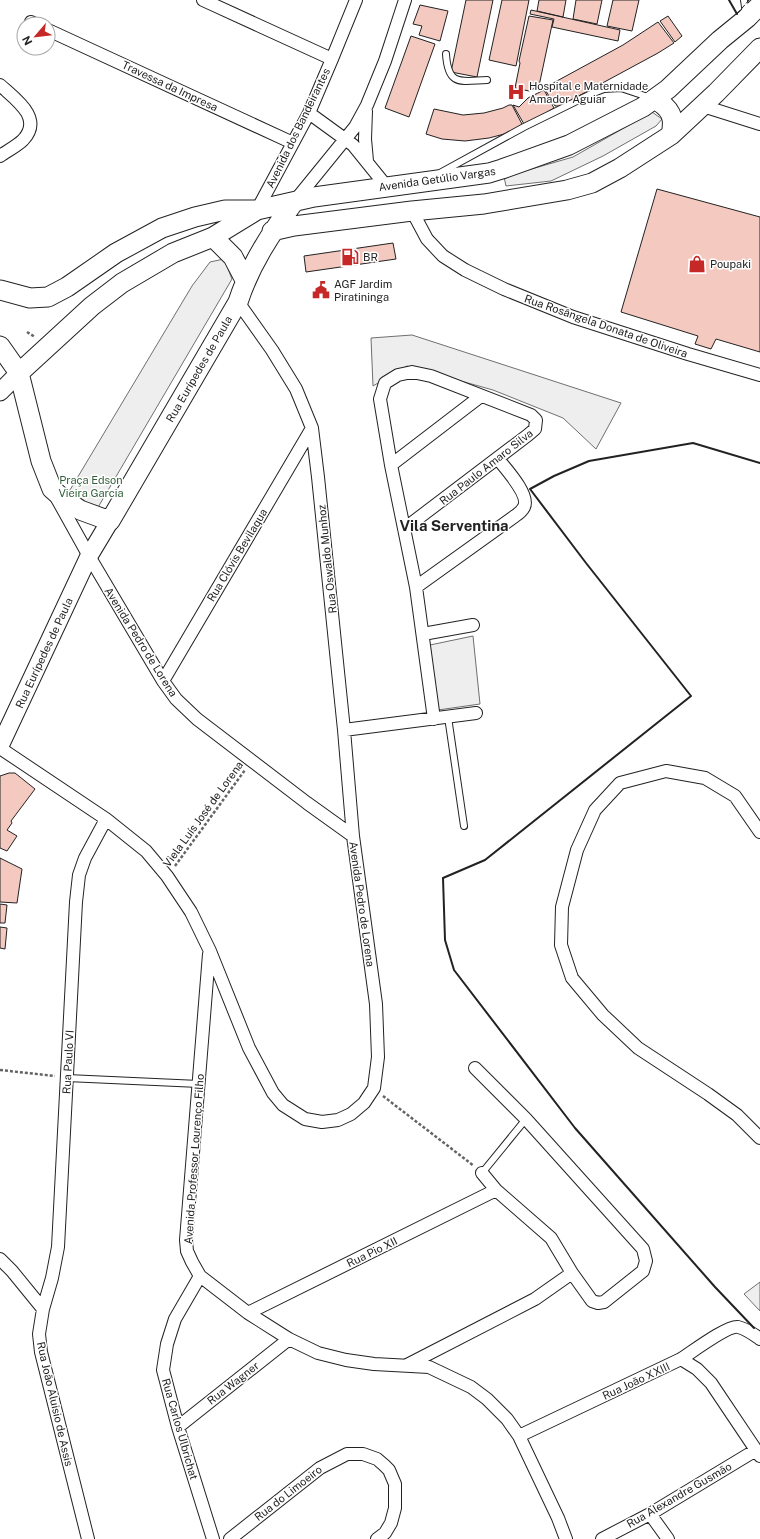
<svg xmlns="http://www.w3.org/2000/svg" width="760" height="1539" viewBox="0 0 760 1539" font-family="'Public Sans',sans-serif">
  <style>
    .green { fill: #eee; stroke: #6f6f6f }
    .building { fill: #f3c9c0; stroke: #222 }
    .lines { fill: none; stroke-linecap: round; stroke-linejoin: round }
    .lane-casing { stroke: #222; stroke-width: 8 }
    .street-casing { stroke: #222; stroke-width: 14 }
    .secondary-casing { stroke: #222; stroke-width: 19 }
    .primary-casing { stroke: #222; stroke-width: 21 }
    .path { stroke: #646464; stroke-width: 2.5; stroke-dasharray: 3 2; stroke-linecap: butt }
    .lane { stroke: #fff; stroke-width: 6 }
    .street { stroke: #fff; stroke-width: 12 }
    .secondary { stroke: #fff; stroke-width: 17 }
    .primary { stroke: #fff; stroke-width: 19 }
    .fence { stroke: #222; stroke-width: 1; stroke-dasharray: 5 2; stroke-linecap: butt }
    .wall { stroke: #222; stroke-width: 2 }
    .labels { text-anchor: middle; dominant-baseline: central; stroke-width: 3; stroke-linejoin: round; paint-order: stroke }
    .street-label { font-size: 11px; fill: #222; stroke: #fff }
    .poi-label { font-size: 11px; fill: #222; stroke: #fff; text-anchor: start }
    .park-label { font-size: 11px; fill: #2f5e38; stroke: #fff }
    .district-label { font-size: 15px; font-weight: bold; fill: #222; stroke: #fff }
  </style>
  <rect width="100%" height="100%" fill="#fff"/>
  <path class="green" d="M 652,112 L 662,119 L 656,126 L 603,156 L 551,181 L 506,186 L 504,177 L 573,157 Z
    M 224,259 L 232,279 L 97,509 L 67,495 L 192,286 L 210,262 Z
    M 412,335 L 621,403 L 596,449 L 563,418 L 493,390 L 407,366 L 373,386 L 371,338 Z
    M 473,636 L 480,704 L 438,710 L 430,645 Z
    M 760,1282 L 760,1311 L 744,1294 Z"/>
  <path class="building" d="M 466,0 L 493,0 L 477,77 L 451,72 Z
    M 502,0 L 529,0 L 516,66 L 489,60 Z
    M 539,0 L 566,0 L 563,17 L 537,11 Z
    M 576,0 L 602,0 L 597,24 L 573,19 Z
    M 613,0 L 639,0 L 632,31 L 607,26 Z
    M 420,5 L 448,11 L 440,41 L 419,35 L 422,26 L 413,24 Z
    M 531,10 L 620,30 L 618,41 L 552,27 L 554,19 L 530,14 Z
    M 529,16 L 553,20 L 539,86 L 529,91 L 515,88 L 520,63 L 519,61 Z
    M 668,16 L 682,36 L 675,42 L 660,21 Z
    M 658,22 L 674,43 L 658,53 L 560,106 L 555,106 L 544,88 L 623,45 Z
    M 411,36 L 435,44 L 409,117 L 385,108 Z
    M 544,90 L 554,108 L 544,114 L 524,124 L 513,105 L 519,107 L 528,98 Z
    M 509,105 L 512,105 L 523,126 L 512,132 L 489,138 L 465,141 L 442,139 L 426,134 L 434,109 L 463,115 L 484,113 L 503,108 Z
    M 657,189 L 760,217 L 760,352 L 716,339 L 711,349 L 695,344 L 698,336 L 621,312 Z
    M 393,243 L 396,259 L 306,272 L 304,256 Z
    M 9,773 L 15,773 L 35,789 L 11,821 L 12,823 L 7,830 L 17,836 L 7,851 L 0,848 L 0,776 Z
    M 0,858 L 22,869 L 17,903 L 0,902 Z
    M 0,904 L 7,905 L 5,923 L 0,923 Z
    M 0,927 L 7,928 L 5,949 L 0,948 Z"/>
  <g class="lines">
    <g class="lane-casing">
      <path id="lane" d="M 744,0 L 746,14
        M 446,54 C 448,87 461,81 487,80
        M 440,173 L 524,127 L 591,94 L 604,89 L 621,88 L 651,98
        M 448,717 L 464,826
        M 67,1078 L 199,1084
        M 482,1173 L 526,1119"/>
    </g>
    <g class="street-casing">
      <path id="street" d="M 203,0 L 332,59
        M 31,22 L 35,24
        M 48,30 L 293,143
        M 0,85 C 15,99 44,118 23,140 C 17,146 7,151 0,156
        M 703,106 L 760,124
        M 366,111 L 365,139 L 367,161
        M 309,113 L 353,145 L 387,187
        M 294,202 L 355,127 L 367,105 L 385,61 L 405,0
        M 257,210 L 309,113 L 332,59 L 356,0
        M 412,211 L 427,239 L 443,256 L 465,270 L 504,289 L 573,317 L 688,354 L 760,375
        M 391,465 L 481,396
        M 55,495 L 89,556 L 163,681 L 176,699 L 197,719 L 307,803 L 353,836
        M 404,529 L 528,435 L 535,429 L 536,420 L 531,415 L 431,376 L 412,372 L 398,375 L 385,383 L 380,399 L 391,465 L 416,587 L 434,719
        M 416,587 L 515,516 C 518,514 522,511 524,507 C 530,495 506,469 498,459
        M 423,634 L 473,625
        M 163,681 L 312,428
        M 344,730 L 476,713
        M 0,748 L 106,819 L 146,851 L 167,876 L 191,912 L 210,951 L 249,1048 L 273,1093 L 283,1105 L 305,1119 L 322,1122 L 338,1120 L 351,1114 L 364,1103 L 374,1088 L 378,1057 L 376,1004 L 353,836 L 344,730 L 318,477 L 312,428 L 296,389 L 272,350 L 238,302
        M 760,832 L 735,796 L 705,778 L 666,771 L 620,783 L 595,810 L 577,850 L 562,907 L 561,945 L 572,978 L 603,1015 L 638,1048 L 708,1094 L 737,1115 L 760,1138
        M 209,954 L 186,1240 L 187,1251 L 192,1262 L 200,1276 L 248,1313 L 289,1339 L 318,1353 L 346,1360 L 374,1364 L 429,1367 L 471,1387 L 487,1399 L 507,1419 L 519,1436 L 558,1518 L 566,1539
        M 475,1068 L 526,1119 L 643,1249 L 646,1261 L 643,1271 L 604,1302 L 598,1303 L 592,1301 L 572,1273 L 551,1238 L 496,1190 L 482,1173
        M 0,1259 L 12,1271 L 43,1309 L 39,1334 L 41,1352 L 88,1539
        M 200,1276 L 175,1319 L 167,1344 L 163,1370 L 178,1427 L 213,1539
        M 43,1309 L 52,1278 L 58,1247 L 76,902 L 79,875 L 85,858 L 106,819
        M 248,1313 L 496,1190
        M 681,1359 C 692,1352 728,1325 738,1327 C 747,1329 753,1334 760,1339
        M 407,1365 L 535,1299 L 572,1273
        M 178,1427 L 289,1339
        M 519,1436 L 681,1359 L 697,1369 L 711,1383 L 760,1456
        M 650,1514 L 668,1539
        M 230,1539 L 320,1468 L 347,1454 L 363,1454 L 377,1459 L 384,1465 L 389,1470 L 395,1484 L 395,1508 L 391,1523 L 385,1533 L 377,1539
        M 602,1539 L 650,1514 L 756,1450"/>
    </g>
    <g class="secondary-casing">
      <path id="secondary" d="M 0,392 L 19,373
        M 0,746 L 89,556 L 110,521"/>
    </g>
    <g class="primary-casing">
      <path id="primary" d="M 654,99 C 671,108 675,117 671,135
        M 272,231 L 294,226 L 412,211 L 484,204 L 567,190 L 592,183 L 620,168 L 671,135 L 716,93 L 760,48
        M 213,237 L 233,257 L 245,280
        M 0,290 L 30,298 L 48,297 L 67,287 L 116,253 L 162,228 L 195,217 L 225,210 L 257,210 L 314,197 L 489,173 L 502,169 L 569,145 L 643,107 L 668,89 L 720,40 L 747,18 L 760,5
        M 0,346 L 19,373 L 41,461 L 52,489 L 61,497 L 80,510 L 110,521 L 238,302 C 250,265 271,233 294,202
        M 19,373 L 92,306 L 122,283 L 173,253 L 213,237 L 257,210"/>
    </g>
    <path class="path" d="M 27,332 L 35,337
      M 175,866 L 245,770
      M 0,1070 L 55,1076
      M 383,1096 L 474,1166"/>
    <use href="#lane" class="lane"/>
    <use href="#street" class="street"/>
    <use href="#secondary" class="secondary"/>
    <use href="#primary" class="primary"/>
    <path class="fence" d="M 737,14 L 749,0"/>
    <path class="wall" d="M 729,0 L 737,14
      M 754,1328 L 715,1287 L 575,1128 L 454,970 L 445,940 L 443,878 L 485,860 L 691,696 L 586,563 L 530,489 L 554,476 L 589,461 L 693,443 L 760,463"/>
  </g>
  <defs>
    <g id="hospital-bare" transform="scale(1.38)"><path d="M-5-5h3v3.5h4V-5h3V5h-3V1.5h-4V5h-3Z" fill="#c62828" stroke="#fff" stroke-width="2.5" paint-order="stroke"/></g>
    <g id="fuel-bare" transform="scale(1.38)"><path d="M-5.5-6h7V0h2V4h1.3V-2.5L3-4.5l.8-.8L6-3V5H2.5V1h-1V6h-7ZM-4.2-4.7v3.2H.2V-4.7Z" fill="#c62828" stroke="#fff" stroke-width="2.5" paint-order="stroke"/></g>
    <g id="shop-bare" transform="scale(1.38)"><path d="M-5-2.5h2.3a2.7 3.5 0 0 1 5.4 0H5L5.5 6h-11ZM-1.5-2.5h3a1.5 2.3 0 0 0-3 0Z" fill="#c62828" stroke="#fff" stroke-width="2.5" paint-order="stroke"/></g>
    <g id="civic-bare" transform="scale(1.38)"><path d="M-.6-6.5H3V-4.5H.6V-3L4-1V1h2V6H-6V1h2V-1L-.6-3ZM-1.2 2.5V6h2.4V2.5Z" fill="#c62828" stroke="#fff" stroke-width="2.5" paint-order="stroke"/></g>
  </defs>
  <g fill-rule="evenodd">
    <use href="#hospital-bare" x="516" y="92"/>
    <use href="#fuel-bare" x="350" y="257"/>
    <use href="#shop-bare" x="697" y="264"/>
    <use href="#civic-bare" x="321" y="290"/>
  </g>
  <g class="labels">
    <g class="street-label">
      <text transform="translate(170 86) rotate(25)">Travessa da Impresa</text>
      <text transform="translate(298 128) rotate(-64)">Avenida dos Bandeirantes</text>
      <text transform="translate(437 179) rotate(-8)">Avenida Getúlio Vargas</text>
      <text transform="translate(606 326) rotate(19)">Rua Rosângela Donata de Oliveira</text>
      <text transform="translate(199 369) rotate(-60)">Rua Eurípedes de Paula</text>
      <text transform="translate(486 467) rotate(-38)">Rua Paulo Amaro Silva</text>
      <text transform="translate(237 555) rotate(-59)">Rua Clóvis Bevilaqua</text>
      <text transform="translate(327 559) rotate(-96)">Rua Oswaldo Munhoz</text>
      <text transform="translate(141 642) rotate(58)">Avenida Pedro de Lorena</text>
      <text transform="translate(44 653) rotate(-65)">Rua Eurípedes de Paula</text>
      <text transform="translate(203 814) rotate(-54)">Viela Luís José de Lorena</text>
      <text transform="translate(362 904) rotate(82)">Avenida Pedro de Lorena</text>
      <text transform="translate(68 1062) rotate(-87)">Rua Paulo VI</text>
      <text transform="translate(194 1159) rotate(-86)">Avenida Professor Lourenço Filho</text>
      <text transform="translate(372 1252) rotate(-26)">Rua Pio XII</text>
      <text transform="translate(636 1381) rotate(-25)">Rua João XXIII</text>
      <text transform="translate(233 1383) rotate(-38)">Rua Wagner</text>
      <text transform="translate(55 1404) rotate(77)">Rua João Aluisio de Assis</text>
      <text transform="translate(180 1429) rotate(74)">Rua Carlos Ulbrichat</text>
      <text transform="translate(288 1493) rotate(-38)">Rua do Limoeiro</text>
      <text transform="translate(679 1495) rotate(-30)">Rua Alexandre Gusmão</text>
    </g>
    <g class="poi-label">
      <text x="529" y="86">Hospital e Maternidade<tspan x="529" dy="13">Amador Aguiar</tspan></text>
      <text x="363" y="257">BR</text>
      <text x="710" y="264">Poupaki</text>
      <text x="334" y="284">AGF Jardim<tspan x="334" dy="13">Piratininga</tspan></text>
    </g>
    <g class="park-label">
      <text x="91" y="480">Praça Edson<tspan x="91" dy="13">Vieira Garcia</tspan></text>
    </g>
    <g class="district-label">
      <text x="454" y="525">Vila Serventina</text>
    </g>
  </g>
  <g transform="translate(36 36) rotate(242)"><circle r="19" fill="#ffffff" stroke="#a7a7a7"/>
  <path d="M0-3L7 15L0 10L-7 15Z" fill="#c62828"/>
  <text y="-6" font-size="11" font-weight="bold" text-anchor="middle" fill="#222222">N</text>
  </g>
</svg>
